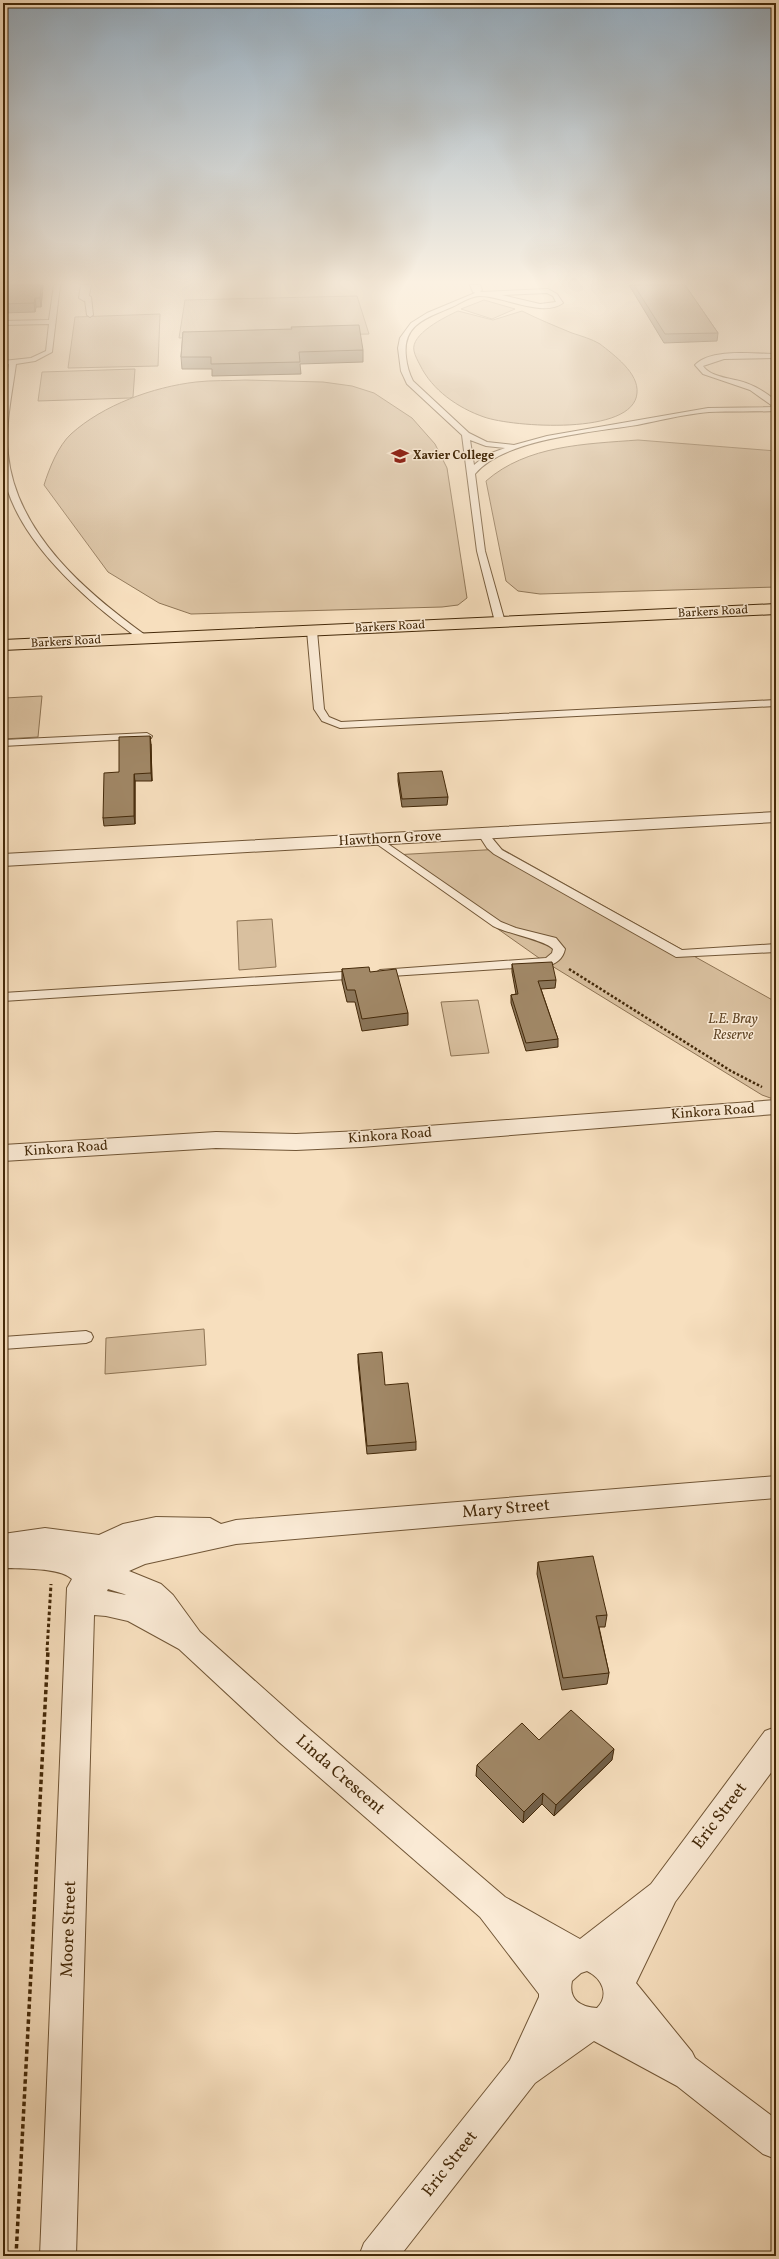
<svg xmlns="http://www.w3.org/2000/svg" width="779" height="2259" viewBox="0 0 779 2259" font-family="Vollkorn,serif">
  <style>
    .green { fill: #d9c09f; stroke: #8e7454 }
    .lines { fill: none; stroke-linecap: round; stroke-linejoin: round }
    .service-casing { stroke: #715636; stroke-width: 2 }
    .minor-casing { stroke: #715636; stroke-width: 2 }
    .primary-casing { stroke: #442909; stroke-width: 2 }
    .path-far2 { stroke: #442909; stroke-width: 2.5; stroke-dasharray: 2.5 2; stroke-linecap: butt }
    .path-far1 { stroke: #442909; stroke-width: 3; stroke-dasharray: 3.5 2.5; stroke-linecap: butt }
    .path { stroke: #442909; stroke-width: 3.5; stroke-dasharray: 4.5 3; stroke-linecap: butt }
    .service { fill: #faead5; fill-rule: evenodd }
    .minor { fill: #faead5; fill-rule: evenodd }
    .primary { fill: #f7dfbe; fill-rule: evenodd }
    .wall { fill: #8a7559; stroke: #442909 }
    .shaded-wall { fill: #715f48; stroke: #442909 }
    .building { fill: #a18867; stroke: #442909 }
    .labels { text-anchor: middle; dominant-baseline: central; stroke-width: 3; stroke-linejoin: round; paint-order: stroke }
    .far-poi-label { font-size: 12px; font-weight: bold; fill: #442909; stroke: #faead5; text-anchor: start }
    .far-street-label { font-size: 12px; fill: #442909; stroke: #faead5 }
    .street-label { font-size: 14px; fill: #442909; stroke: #faead5 }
    .park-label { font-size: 14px; font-style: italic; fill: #624727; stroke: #faead5 }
    .near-street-label { font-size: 17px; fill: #442909; stroke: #faead5 }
  </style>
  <rect width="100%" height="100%" fill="#f7dfbe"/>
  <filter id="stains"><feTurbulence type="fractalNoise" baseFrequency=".005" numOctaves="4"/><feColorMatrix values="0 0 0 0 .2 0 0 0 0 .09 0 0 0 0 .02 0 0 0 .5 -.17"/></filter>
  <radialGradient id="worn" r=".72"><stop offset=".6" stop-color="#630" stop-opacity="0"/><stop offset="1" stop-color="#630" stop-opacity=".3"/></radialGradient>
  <path class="green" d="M 357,296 L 369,334 L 179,338 L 185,300 Z
    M 484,300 L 515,309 L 492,319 L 461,309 Z
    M 458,311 L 493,320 L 522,311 C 538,319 555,326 572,333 C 581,336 592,339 600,344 C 614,355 639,373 637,393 C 634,436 512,427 484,417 C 458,408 432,390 420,365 C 418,361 415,356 414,351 C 410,334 445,317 458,311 Z
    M 160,314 L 158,366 L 68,368 L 75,317 Z
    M 135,369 L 133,397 L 130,398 L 38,401 L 42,372 Z
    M 245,380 L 323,382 L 352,386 L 374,393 L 412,418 L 435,444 L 447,468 L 467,598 L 458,605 L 442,607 L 191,614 L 159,603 L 108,572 L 44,485 C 49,469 58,446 71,434 C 103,405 153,387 196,382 C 212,380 229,381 245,380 Z
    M 638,440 L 776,451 L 776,587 L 540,594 L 518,591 L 506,581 L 486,481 C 527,445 586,444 638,440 Z
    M 42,696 L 38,737 L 3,739 L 5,698 Z
    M 502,849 L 776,1002 L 776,1100 L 762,1095 L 539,958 L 393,855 Z
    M 272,919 L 276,967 L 239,970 L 237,921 Z
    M 478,1000 L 489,1053 L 451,1056 L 441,1002 Z
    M 204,1329 L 206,1365 L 105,1374 L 106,1338 Z"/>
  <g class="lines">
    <g class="service-casing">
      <path id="service" d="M 54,285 L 60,285 L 52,352 L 35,361 L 16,364 C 12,394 5,424 8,454 C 16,534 88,594 148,637 L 148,641 L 142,641 C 90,604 12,538 3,470 C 0,437 4,397 9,364 L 3,365 L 3,361 L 31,358 L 46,351 L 49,324 L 3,325 L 3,321 L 49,320 Z
        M 477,288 L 481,292 L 548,289 L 557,294 L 563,303 C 543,318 503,296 480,296 C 470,296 461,303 452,307 C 427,318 402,324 406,357 C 407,366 409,373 413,381 L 469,433 L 487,442 L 514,445 L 547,436 L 708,408 L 774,407 L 750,390 L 703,374 L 695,365 C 711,348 754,354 776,354 L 776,358 L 724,359 L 703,366 C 711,378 733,378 746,383 C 757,387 767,393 776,401 L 776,411 C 754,412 731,411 709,412 C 685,414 661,420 637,425 C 594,432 503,439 475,474 L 485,551 L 505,622 L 500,625 L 495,622 L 477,551 L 462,435 L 407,384 L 401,371 L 398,348 L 400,338 L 411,323 L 427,313 L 475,293 L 474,290 ZM 547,293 L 553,296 L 556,302 L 540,304 L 502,295 ZM 470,440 L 486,446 L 505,448 L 486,455 L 474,465 Z
        M 88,295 L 91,297 L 93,315 L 90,317 L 87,315 L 85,300 L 81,298 Z
        M 312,628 L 317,631 L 324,709 L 329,717 L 341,722 L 776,700 L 776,706 L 340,728 L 322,721 L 314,709 L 307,631 Z
        M 147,733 L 152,736 L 151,738 L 3,746 L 3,740 Z
        M 483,831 L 487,832 L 502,850 L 682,950 L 776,944 L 776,952 L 676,957 L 494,854 L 487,848 L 478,834 Z
        M 378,837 L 501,922 L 516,928 L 556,938 L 565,949 C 563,959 556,964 546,966 L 376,977 L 374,974 L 380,970 L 546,958 L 552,953 L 553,949 C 545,940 508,934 493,926 L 374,842 L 374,838 Z
        M 359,971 L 365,975 L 363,978 L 3,1001 L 3,993 Z
        M 86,1331 L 91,1333 L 93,1337 L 91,1341 L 86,1343 L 3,1349 L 3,1337 Z"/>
    </g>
    <g class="minor-casing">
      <path id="minor" d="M 81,285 L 91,285 L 88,300 L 84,301 L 79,298 Z
        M 470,285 L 480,285 L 482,290 L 477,293 L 473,292 Z
        M 776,812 L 776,822 L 3,866 L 3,854 Z
        M 776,1100 L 776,1114 L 361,1147 L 296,1150 L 216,1148 L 3,1161 L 3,1145 L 216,1132 L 296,1134 L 361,1131 Z
        M 776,1476 L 776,1498 L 236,1544 L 145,1564 L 129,1571 L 161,1584 L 173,1595 L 200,1632 L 301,1722 L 505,1897 L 580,1939 L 651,1884 L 765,1731 L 776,1727 L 776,1766 L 675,1902 L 636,1983 L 692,2052 L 695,2058 L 776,2119 L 776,2159 L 763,2154 L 677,2086 L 594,2041 L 535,2083 L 400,2256 L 359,2256 L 364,2243 L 510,2060 L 539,1997 L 539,1994 L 480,1917 L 279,1742 L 179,1649 L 128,1621 L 106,1616 L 94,1615 L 76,2256 L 40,2256 L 67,1588 L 72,1579 C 59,1567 21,1569 3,1568 L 3,1534 L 45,1528 L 99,1535 L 123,1524 L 156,1517 L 210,1518 L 221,1524 L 236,1520 ZM 108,1589 L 124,1594 L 126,1595 L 107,1591 ZM 587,1971 C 602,1978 610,1995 597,2008 C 581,2007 568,2000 572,1981 L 581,1973 Z"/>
    </g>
    <g class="primary-casing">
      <path id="primary" d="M 776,604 L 776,614 L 3,650 L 3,640 Z"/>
    </g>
    <path class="path-far2" d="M 569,969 L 731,1071 L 762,1087"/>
    <path class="path-far1" d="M 47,1651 L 51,1584"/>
    <path class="path" d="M 16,2256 L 48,1650"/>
    <use href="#service" class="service"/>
    <use href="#minor" class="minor"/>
    <use href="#primary" class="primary"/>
  </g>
  <path class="wall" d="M 3,285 L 43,285 L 41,307 L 36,307 L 35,312 L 3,313 Z
    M 629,285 L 685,285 L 718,333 L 717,341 L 664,343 Z
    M 183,332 L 363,350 L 363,362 L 300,364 L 301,374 L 212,376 L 212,369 L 182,369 L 181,357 Z
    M 151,744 L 152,781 L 135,781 L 135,824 L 104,826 L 103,818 L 119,772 Z
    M 398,773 L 448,797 L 447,805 L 402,807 L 398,781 Z
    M 512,964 L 556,980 L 555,988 L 541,989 L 558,1039 L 558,1047 L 526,1051 L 511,1003 L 511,995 L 516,994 L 512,972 Z
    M 342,969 L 370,972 L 408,1013 L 408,1025 L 362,1031 L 355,1002 L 347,1002 L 342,981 Z
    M 358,1354 L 385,1385 L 416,1442 L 416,1450 L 367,1454 L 358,1362 Z
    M 538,1562 L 607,1615 L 605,1627 L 599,1627 L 609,1673 L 607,1684 L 562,1690 L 537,1574 Z
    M 539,1740 L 612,1760 L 554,1816 L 542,1804 L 523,1823 L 476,1776 L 477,1765 Z"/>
  <path class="shaded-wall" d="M 41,285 L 43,285 L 41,307 L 40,298 Z
    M 35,298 L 36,307 L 35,312 L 34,303 Z
    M 150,736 L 151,744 L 152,781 L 151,773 Z
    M 134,774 L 135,781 L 135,824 L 134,816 Z
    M 614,1749 L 612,1760 L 554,1816 L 556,1805 Z
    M 543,1793 L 542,1804 L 523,1823 L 524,1812 Z"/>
  <path class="building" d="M 3,285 L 41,285 L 40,298 L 35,298 L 34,303 L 3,304 Z
    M 634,285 L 685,285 L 718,333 L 665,334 Z
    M 359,325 L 363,350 L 299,352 L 300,362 L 211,364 L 211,357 L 181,357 L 183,332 L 292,329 L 291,327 Z
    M 150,736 L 151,773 L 134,774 L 134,816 L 103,818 L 104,773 L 119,772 L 119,737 Z
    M 442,771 L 448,797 L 402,799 L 398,773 Z
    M 552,962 L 556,980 L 538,981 L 558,1039 L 526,1043 L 511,995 L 518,994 L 512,964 Z
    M 369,967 L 370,972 L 396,969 L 408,1013 L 362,1019 L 355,990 L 347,990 L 342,969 Z
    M 382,1352 L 385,1385 L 408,1383 L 416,1442 L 367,1446 L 358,1354 Z
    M 593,1556 L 607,1615 L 596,1616 L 609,1673 L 563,1678 L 538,1562 Z
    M 571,1710 L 614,1749 L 556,1805 L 543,1793 L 524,1812 L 477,1765 L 522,1723 L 539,1740 Z"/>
  <linearGradient id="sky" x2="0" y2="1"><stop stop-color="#95acbe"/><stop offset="0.47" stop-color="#fbf1e2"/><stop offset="1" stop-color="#fbf1e2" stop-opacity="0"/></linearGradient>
  <rect width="779" height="601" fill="url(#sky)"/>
  <defs>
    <g id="school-bare" transform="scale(1.38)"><path d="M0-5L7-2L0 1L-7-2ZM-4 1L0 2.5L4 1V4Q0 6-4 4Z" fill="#8f2418" stroke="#faead5" stroke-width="2.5" paint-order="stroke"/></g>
  </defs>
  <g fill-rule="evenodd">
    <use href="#school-bare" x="400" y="456"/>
  </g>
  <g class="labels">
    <g class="far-poi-label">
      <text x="413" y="456">Xavier College</text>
    </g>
    <g class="far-street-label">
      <text transform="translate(713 612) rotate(-3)">Barkers Road</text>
      <text transform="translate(390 627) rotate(-3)">Barkers Road</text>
      <text transform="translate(66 642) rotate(-3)">Barkers Road</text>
    </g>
    <g class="street-label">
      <text transform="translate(390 839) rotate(-3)">Hawthorn Grove</text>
      <text transform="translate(713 1112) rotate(-4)">Kinkora Road</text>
      <text transform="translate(390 1136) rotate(-4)">Kinkora Road</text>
      <text transform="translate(66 1149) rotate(-4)">Kinkora Road</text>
    </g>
    <g class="park-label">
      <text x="733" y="1019">L.E. Bray<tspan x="733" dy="16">Reserve</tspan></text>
    </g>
    <g class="near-street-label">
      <text transform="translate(506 1509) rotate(-5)">Mary Street</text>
      <text transform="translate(340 1775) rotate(41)">Linda Crescent</text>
      <text transform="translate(720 1816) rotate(-53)">Eric Street</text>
      <text transform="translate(69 1929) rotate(-88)">Moore Street</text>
      <text transform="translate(450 2164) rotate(-52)">Eric Street</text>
    </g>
  </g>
  <rect width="779" height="2259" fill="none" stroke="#f7dfbe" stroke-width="16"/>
  <rect x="4" y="4" width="771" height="2251" fill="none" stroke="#442909" stroke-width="2"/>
  <rect x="8" y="8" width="763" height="2243" fill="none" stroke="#442909"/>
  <rect width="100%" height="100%" filter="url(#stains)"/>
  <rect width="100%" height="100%" fill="url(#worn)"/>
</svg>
